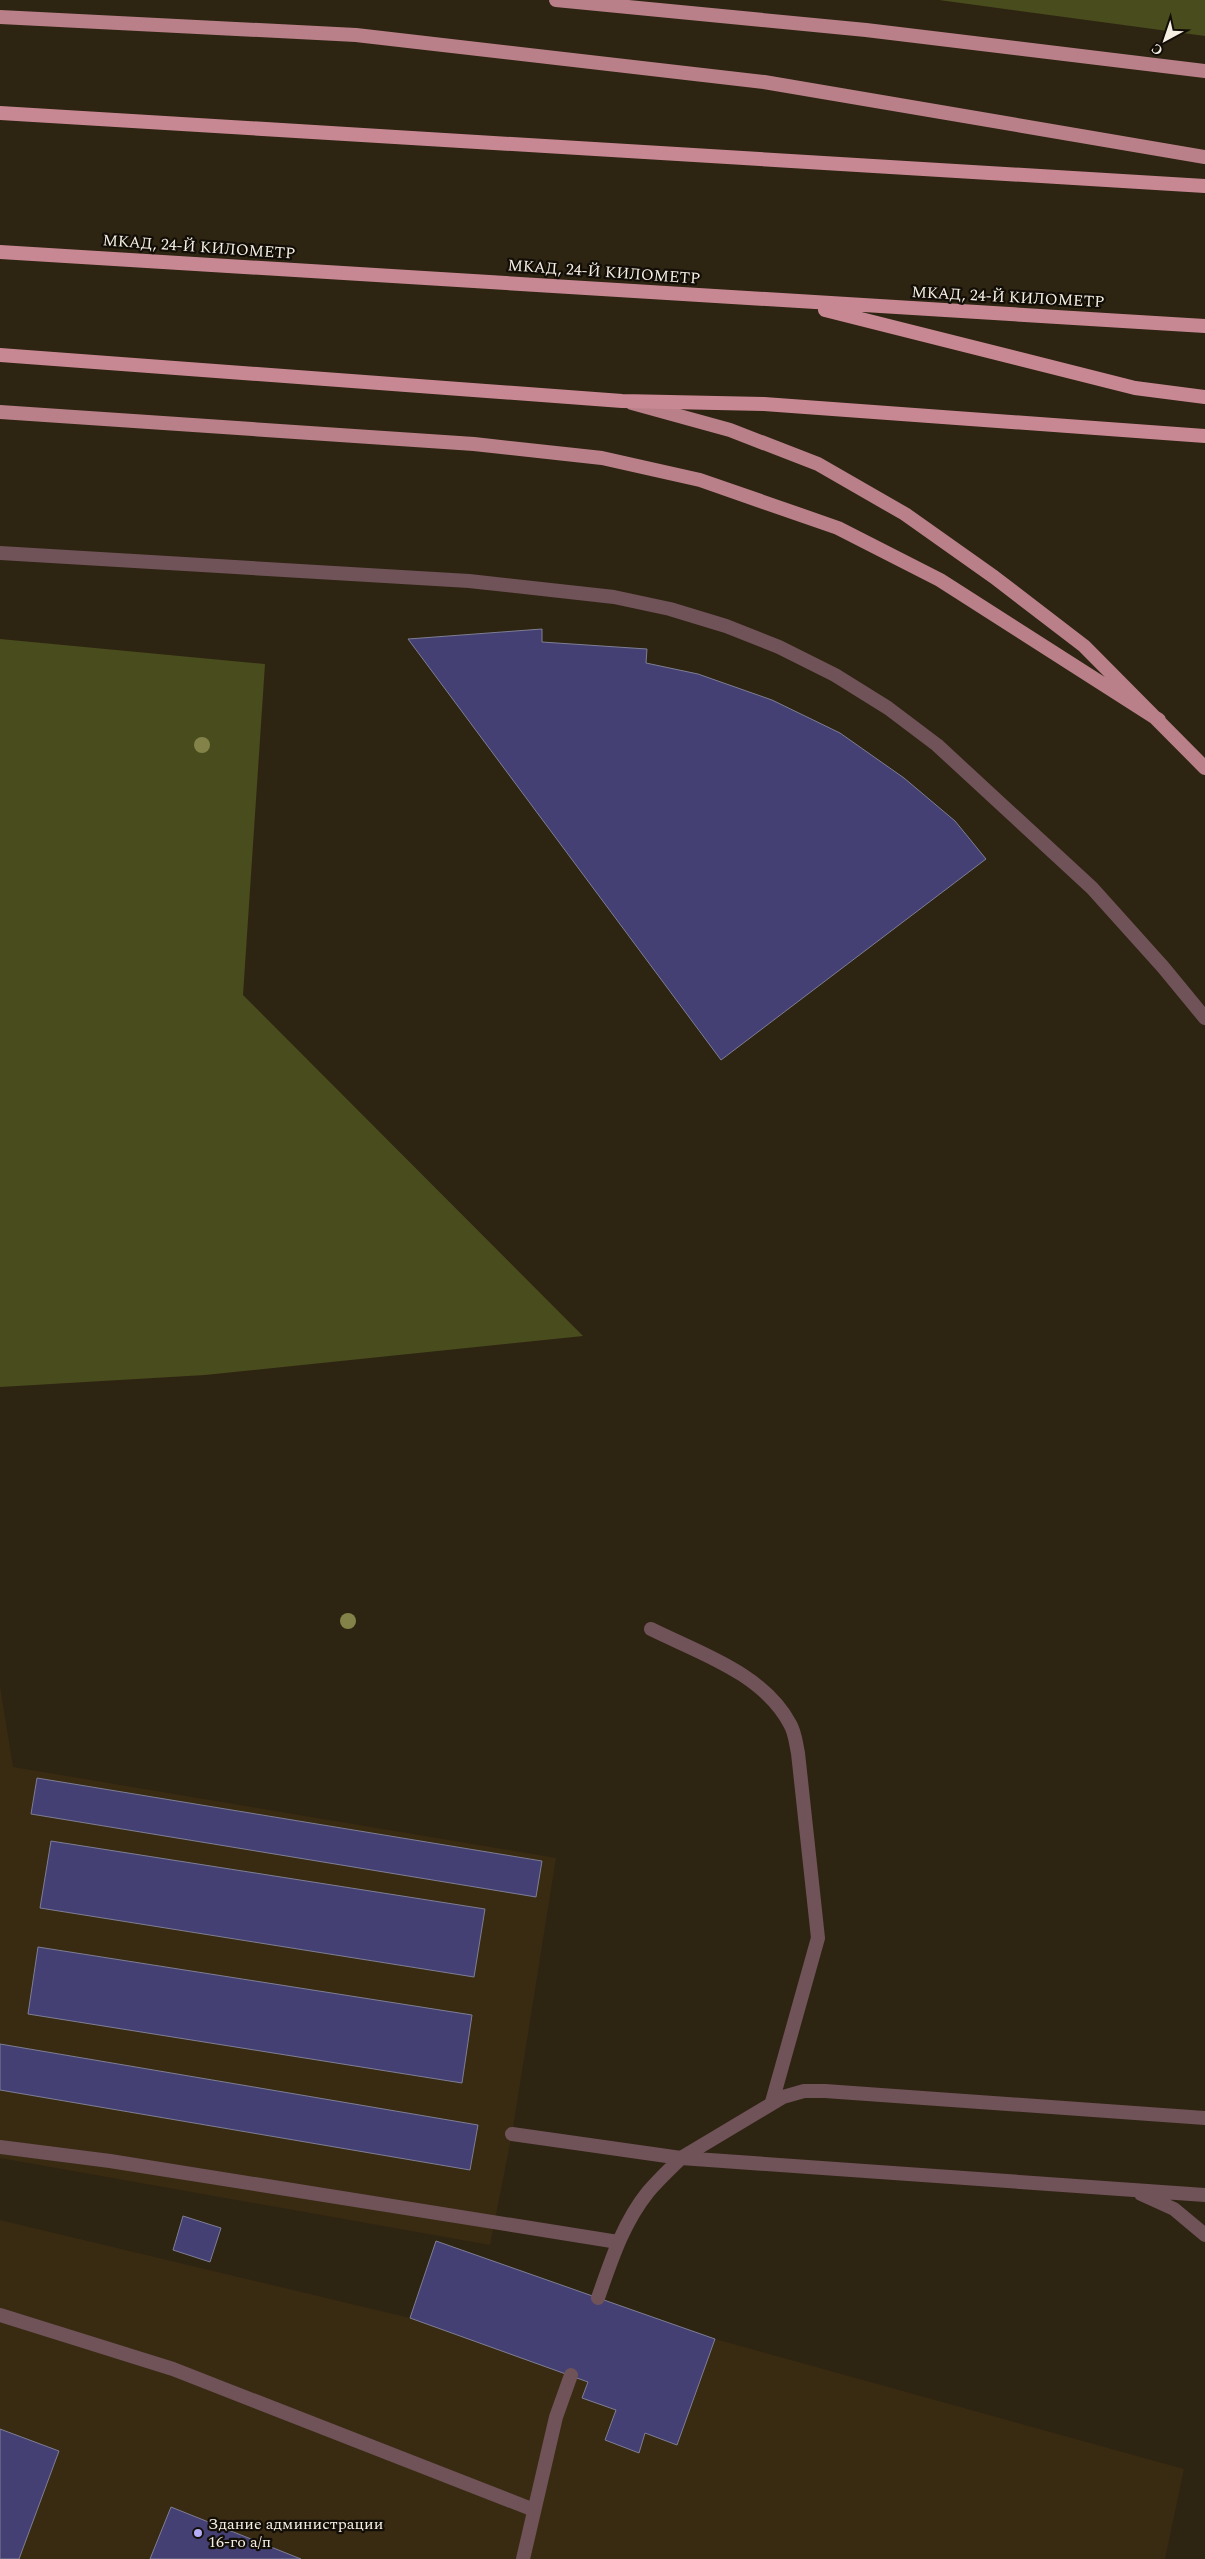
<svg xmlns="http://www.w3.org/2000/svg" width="1205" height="2559" viewBox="0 0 1205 2559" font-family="Spectral,serif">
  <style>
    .built { fill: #392b12 }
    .green { fill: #494c1d }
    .building { fill: #444074; stroke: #7e7e94 }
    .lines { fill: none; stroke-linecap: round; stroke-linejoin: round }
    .service { stroke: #705358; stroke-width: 14 }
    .minor { stroke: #705358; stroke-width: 14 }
    .primary { stroke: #b98089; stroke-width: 14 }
    .trunk { stroke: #c88893; stroke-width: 14 }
    .tree { fill: #838349 }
    .poi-dot { fill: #b5acf8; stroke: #120e07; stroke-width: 2 }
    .labels { text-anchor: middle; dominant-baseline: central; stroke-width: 4.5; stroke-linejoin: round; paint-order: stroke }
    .street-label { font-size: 16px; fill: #f6efe4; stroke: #120e07 }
    .poi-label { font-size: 16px; fill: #f6efe4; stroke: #120e07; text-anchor: start }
  </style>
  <rect width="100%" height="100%" fill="#2e2412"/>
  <path class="built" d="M 0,1686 L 13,1767 L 556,1858 L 512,2134 L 490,2245 L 0,2158 Z
    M 0,2220 L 410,2318 L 436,2241 L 715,2339 L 1184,2469 L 1165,2559 L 0,2559 Z"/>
  <path class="green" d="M 939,0 L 1205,0 L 1205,36 Z
    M 0,639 L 265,664 L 243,995 L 583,1336 L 205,1375 L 0,1387 Z"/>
  <path class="building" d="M 542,629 L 542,642 L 647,649 L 646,663 L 698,674 L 772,700 L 840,733 L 904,778 L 955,821 L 986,859 L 721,1060 L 408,639 Z
    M 37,1778 L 542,1861 L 536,1897 L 31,1814 Z
    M 51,1841 L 485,1909 L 474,1977 L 40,1908 Z
    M 38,1947 L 472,2015 L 462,2083 L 28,2014 Z
    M 0,2044 L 478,2125 L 470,2170 L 0,2090 Z
    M 183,2216 L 221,2228 L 210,2262 L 173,2250 Z
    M 436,2241 L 715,2339 L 677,2445 L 645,2433 L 639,2453 L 605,2440 L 616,2410 L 582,2398 L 588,2382 L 410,2318 Z
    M 0,2429 L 59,2451 L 19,2559 L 0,2559 Z
    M 171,2507 L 301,2559 L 150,2559 Z"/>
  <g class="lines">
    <path class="service" d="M 0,553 L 469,581 L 614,597 L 670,609 L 726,626 L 779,647 L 835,675 L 888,708 L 937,745 L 1092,888 L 1163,967 L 1205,1018
      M 651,1629 C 699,1653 763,1673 790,1724 C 795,1732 796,1744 798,1753 L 818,1938 L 772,2102
      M 512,2134 L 681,2158
      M 0,2147 L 110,2161 L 618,2242
      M 598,2298 C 611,2261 623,2223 648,2192 C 658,2180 670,2169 681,2158
      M 0,2315 L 173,2369 L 534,2510
      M 523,2559 L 556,2417 L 571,2375"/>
    <path class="minor" d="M 681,2158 L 783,2097 L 804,2091 L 825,2091 L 1205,2118
      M 681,2158 L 1205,2195
      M 1141,2194 L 1174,2209 L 1205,2235"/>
    <path class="primary" d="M 556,0 L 866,30 L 1205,71
      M 0,17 L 356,35 L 764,82 L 1205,157
      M 632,403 L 730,430 L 818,464 L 905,514 L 994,577 L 1084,646 L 1205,768
      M 0,412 L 474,444 L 602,458 L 700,480 L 838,528 L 940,580 L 1159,720"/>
    <path class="trunk" d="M 0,113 L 1205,186
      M 0,252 L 1205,326
      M 825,310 L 1135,388 L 1205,397
      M 0,355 L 622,401 L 764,404 L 1205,436"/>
  </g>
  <g class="tree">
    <circle cx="202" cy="745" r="8"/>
    <circle cx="348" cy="1621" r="8"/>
  </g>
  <circle class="poi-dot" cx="198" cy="2533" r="5"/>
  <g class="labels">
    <g class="street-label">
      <text transform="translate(199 247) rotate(4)">МКАД, 24-Й КИЛОМЕТР</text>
      <text transform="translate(604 272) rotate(4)">МКАД, 24-Й КИЛОМЕТР</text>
      <text transform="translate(1008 297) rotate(3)">МКАД, 24-Й КИЛОМЕТР</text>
    </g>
    <g class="poi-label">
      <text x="208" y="2524">Здание администрации<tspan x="208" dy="18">16-го а/п</tspan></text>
    </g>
  </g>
  <g transform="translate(1165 40) rotate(220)" stroke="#120e07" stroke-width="4" paint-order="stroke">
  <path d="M0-4L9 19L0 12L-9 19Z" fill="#f6efe4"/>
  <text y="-8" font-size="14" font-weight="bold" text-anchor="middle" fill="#f6efe4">С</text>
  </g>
</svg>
